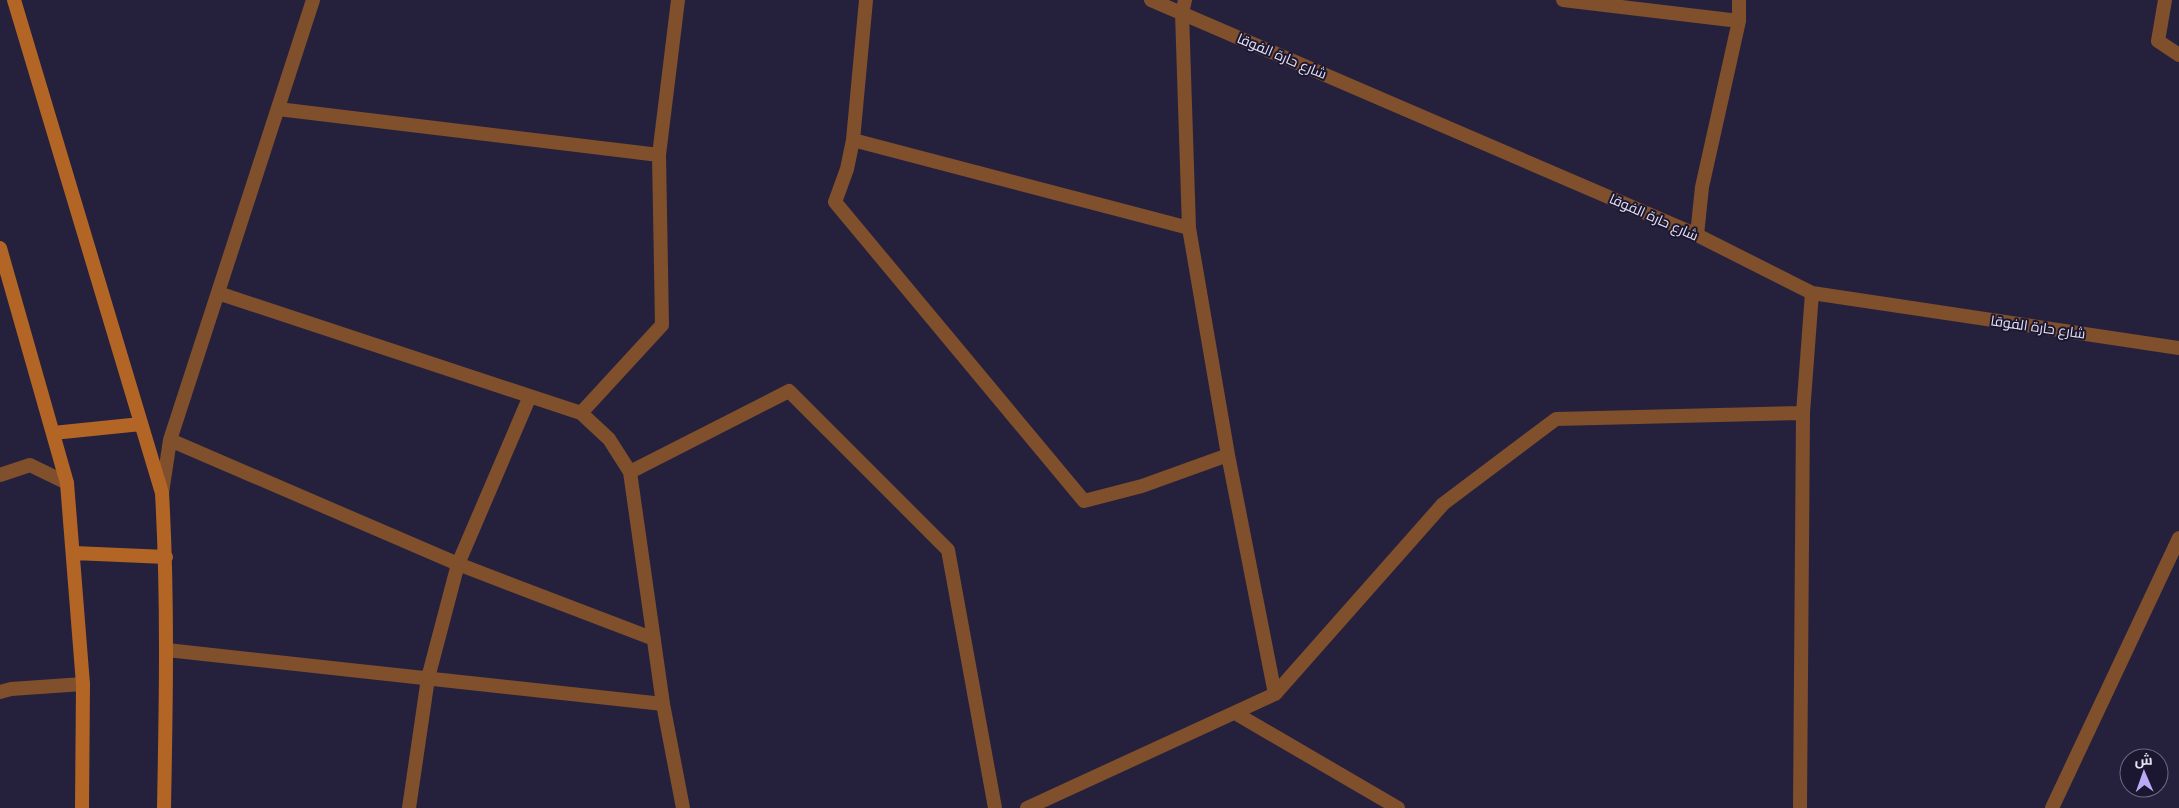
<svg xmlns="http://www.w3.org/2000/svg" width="2179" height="808" viewBox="0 0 2179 808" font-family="'DM Sans',Cairo,sans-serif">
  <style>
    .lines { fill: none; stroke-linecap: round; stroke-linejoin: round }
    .minor { stroke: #804f2c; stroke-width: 14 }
    .secondary { stroke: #b36526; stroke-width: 14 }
    .labels { text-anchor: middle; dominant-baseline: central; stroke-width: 4; stroke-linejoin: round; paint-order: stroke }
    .street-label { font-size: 14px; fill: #e4e3f5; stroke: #1c1731 }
  </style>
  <rect width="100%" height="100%" fill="#25213c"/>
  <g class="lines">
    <path class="minor" d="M 866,0 L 853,140 L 847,169 L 835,202 L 1084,501 L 1142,486 L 1228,455
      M 1151,0 L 1697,235 L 1812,293 L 2179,348
      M 1563,0 L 1739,21
      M 2165,0 L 2158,41 L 2179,55
      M 278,109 L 659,155 L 662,325 L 581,413
      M 853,140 L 1189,228
      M 659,155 L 678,0
      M 1697,235 L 1702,187 L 1739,21 L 1739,0
      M 218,293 L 581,413 L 609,439 L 630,472 L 663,704 L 683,808
      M 170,440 L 458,564 L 654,639
      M 630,472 L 789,391 L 948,550 L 995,808
      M 0,475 L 30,465 L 67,483
      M 162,493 L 170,440 L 313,0
      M 167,650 L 663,704
      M 0,692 L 11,689 L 83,684
      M 1275,694 L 1443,504 L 1556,419 L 1803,413
      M 1235,713 L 1398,808
      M 409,808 L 428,678 L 458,564 L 530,396
      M 1027,808 L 1275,694 L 1228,455 L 1189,228 L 1182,13 L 1185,0
      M 1800,808 L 1803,413 L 1812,293
      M 2052,808 L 2179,538"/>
    <path class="secondary" d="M 14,0 L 162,493 C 168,598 166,703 164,808
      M 0,248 L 67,483 L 83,684 L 82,808
      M 53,433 L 141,424
      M 74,553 L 166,557"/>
  </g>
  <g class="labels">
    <g class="street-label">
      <text transform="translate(1282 56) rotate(23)">شارع حارة الفوقا</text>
      <text transform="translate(1654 217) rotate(24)">شارع حارة الفوقا</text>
      <text transform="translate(2038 327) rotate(8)">شارع حارة الفوقا</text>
    </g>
  </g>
  <g transform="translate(2144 773) rotate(358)"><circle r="24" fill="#1c1731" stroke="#6c697f"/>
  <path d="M0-4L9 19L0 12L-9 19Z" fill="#baaaf6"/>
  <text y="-8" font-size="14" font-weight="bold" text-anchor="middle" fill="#e4e3f5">ش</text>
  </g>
</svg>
